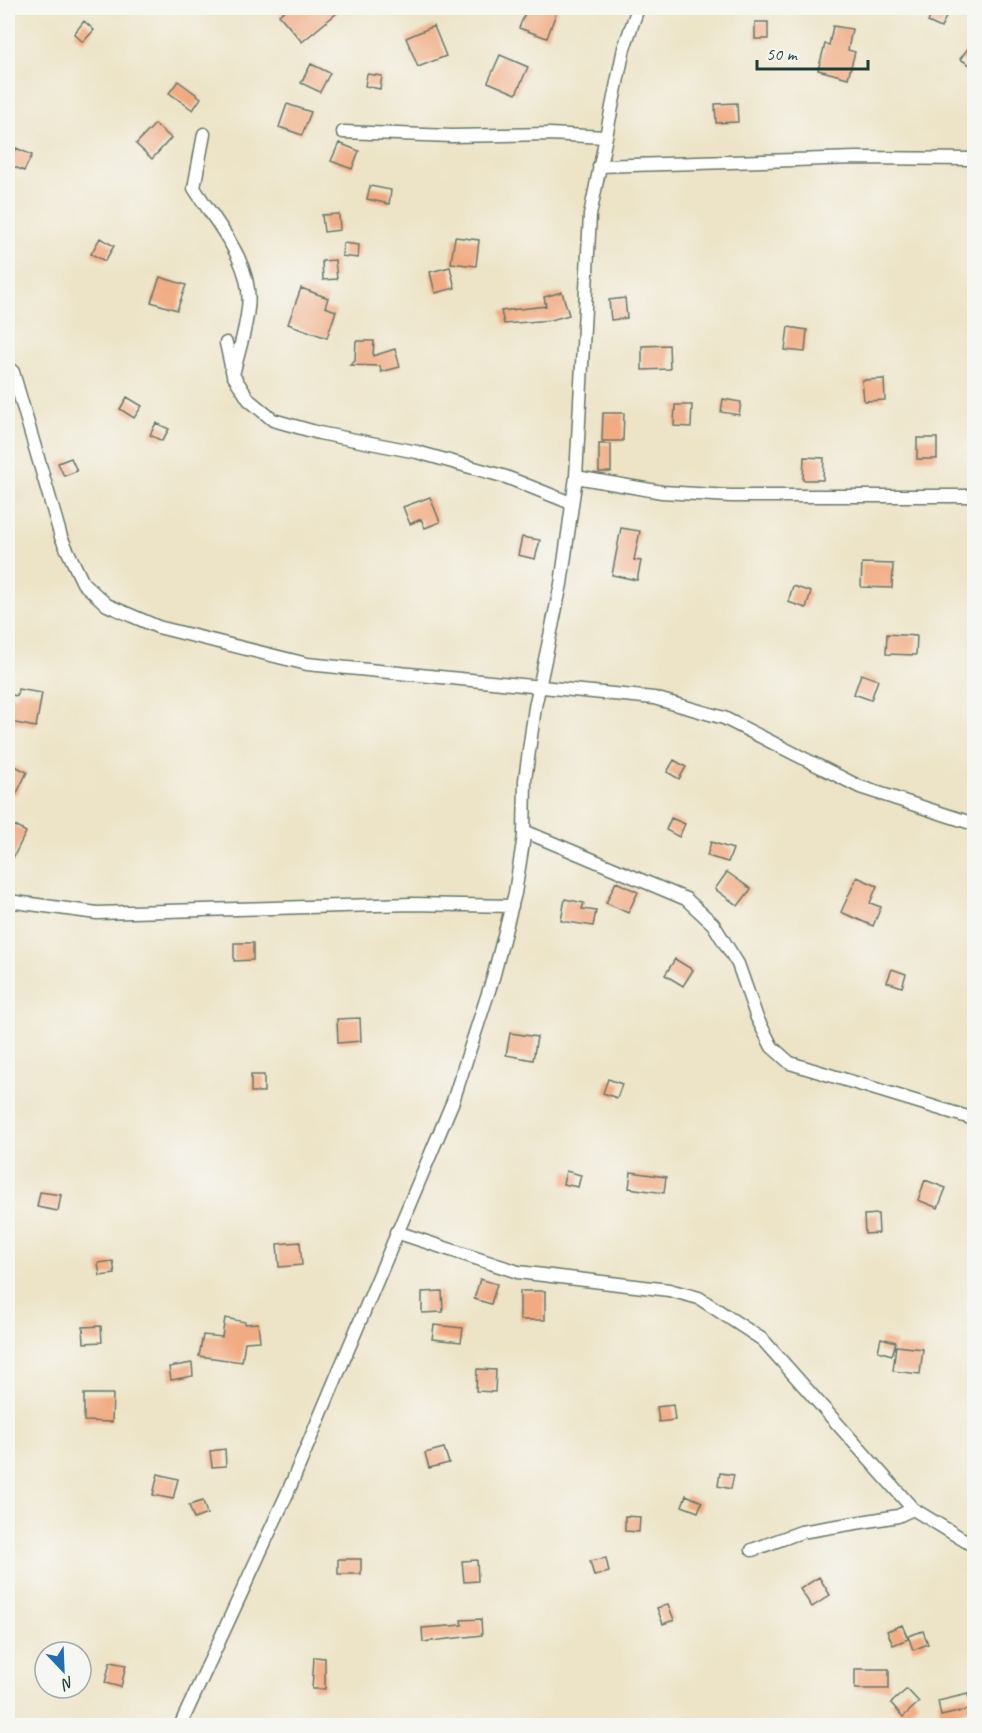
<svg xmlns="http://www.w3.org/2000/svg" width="982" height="1733" viewBox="0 0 982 1733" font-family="Caveat,sans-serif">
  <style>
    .building { fill: #f1ab82 }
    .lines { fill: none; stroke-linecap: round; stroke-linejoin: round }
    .minor-casing { stroke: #677767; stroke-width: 15 }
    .minor { stroke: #fff; stroke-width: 12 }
  </style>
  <rect width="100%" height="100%" fill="#f6f6f2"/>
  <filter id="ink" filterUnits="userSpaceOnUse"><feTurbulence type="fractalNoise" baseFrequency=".0167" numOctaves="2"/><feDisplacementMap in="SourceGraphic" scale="12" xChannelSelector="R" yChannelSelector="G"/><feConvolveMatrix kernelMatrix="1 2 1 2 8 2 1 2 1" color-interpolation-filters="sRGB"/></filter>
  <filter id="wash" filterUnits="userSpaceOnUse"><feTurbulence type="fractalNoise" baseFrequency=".008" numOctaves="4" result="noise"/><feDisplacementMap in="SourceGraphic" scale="24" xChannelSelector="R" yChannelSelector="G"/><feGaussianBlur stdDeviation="1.35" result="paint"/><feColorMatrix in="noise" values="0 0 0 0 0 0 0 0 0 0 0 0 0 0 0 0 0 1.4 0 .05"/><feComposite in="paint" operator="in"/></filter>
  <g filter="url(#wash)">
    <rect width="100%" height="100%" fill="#ede4c7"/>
    <g id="blocks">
      <path class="building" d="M 288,8 L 343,8 L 302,42 L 279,15 Z
        M 527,8 L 558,8 L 547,38 L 519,28 Z
        M 934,8 L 950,8 L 941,28 L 928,22 Z
        M 84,21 L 94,30 L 83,42 L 74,34 Z
        M 755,22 L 768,22 L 768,39 L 755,39 Z
        M 434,26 L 446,56 L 418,67 L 406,38 Z
        M 833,26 L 852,29 L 848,50 L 855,52 L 848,78 L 818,70 L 825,44 L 829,45 Z
        M 975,39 L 975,59 L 970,65 L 960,59 Z
        M 500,55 L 528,67 L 516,94 L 488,82 Z
        M 311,64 L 330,73 L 320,92 L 301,83 Z
        M 367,74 L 382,76 L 380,89 L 365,86 Z
        M 178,81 L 201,98 L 193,110 L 169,93 Z
        M 737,103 L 738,122 L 716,123 L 715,104 Z
        M 287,104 L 311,112 L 302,135 L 279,127 Z
        M 155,124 L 171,138 L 152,159 L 136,144 Z
        M 339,143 L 359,151 L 352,169 L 331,161 Z
        M 16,148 L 32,155 L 24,171 L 8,164 Z
        M 370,186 L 391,190 L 389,204 L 367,199 Z
        M 339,214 L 340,230 L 324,232 L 322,215 Z
        M 455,237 L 479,240 L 476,266 L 451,263 Z
        M 100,238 L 114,246 L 105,261 L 91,254 Z
        M 343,243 L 359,245 L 358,258 L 342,256 Z
        M 335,260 L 337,279 L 323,280 L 322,261 Z
        M 450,267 L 455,288 L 435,293 L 430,272 Z
        M 160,277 L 186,285 L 177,310 L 151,302 Z
        M 301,288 L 328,298 L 325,307 L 336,311 L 327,338 L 288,324 Z
        M 562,292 L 569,315 L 551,320 L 504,324 L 501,311 L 546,306 L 544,297 Z
        M 625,298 L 627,318 L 611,320 L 609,300 Z
        M 788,327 L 807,330 L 805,352 L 785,350 Z
        M 356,341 L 374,341 L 373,356 L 395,349 L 400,367 L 381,372 L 380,366 L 350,365 L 355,361 Z
        M 669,345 L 670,369 L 642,370 L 642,346 Z
        M 884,379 L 885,400 L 864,401 L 862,380 Z
        M 127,397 L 142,406 L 134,418 L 120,409 Z
        M 723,399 L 741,402 L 739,415 L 721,412 Z
        M 675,405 L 692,405 L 691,427 L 674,426 Z
        M 603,413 L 624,413 L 623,441 L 602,441 Z
        M 156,423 L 169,429 L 162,441 L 150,435 Z
        M 917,438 L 937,438 L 937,459 L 917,459 Z
        M 599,444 L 611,444 L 611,472 L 599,472 Z
        M 804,457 L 824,458 L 823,480 L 803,480 Z
        M 71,458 L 77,471 L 64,476 L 58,463 Z
        M 430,497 L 440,522 L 425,528 L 421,519 L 410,524 L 403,507 Z
        M 621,528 L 640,531 L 634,560 L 641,561 L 637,580 L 612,575 Z
        M 522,537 L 540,540 L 535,559 L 518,555 Z
        M 862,563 L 893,564 L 892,588 L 861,587 Z
        M 793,586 L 811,592 L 806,608 L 788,602 Z
        M 887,634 L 917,636 L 916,655 L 886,654 Z
        M 861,674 L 878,680 L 871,700 L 854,694 Z
        M 18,689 L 42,693 L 36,727 L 10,722 L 12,712 L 8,711 L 8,694 L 17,696 Z
        M 674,760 L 686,767 L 679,779 L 667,772 Z
        M 15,766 L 27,772 L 16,795 L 8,791 L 8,782 Z
        M 671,818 L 685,824 L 679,837 L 666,830 Z
        M 8,822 L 26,832 L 8,868 Z
        M 711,842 L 733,849 L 728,862 L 707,856 Z
        M 727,872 L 751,889 L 738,906 L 715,889 Z
        M 857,877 L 877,886 L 870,903 L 881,907 L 873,926 L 841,912 Z
        M 616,882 L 638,892 L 628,913 L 606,903 Z
        M 565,899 L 584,903 L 582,909 L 596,911 L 593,926 L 561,921 Z
        M 234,943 L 253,943 L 253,960 L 234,961 Z
        M 675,959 L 693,970 L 683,986 L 665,975 Z
        M 892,969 L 906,974 L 902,987 L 887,982 Z
        M 360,1018 L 361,1041 L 338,1043 L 337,1019 Z
        M 510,1033 L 537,1037 L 533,1060 L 506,1055 Z
        M 251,1075 L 264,1075 L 264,1092 L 251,1092 Z
        M 608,1079 L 622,1084 L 617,1098 L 603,1093 Z
        M 566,1171 L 581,1175 L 578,1187 L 563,1184 Z
        M 631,1172 L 666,1177 L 664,1193 L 629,1188 Z
        M 925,1180 L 946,1188 L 938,1208 L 918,1200 Z
        M 40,1192 L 61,1195 L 58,1211 L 37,1207 Z
        M 878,1214 L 879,1233 L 865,1234 L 864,1215 Z
        M 300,1242 L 302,1265 L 279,1267 L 277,1244 Z
        M 113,1261 L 115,1274 L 100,1276 L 98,1263 Z
        M 480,1279 L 497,1284 L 491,1304 L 474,1299 Z
        M 442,1291 L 443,1312 L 422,1313 L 422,1292 Z
        M 520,1291 L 545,1291 L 545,1320 L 520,1320 Z
        M 225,1318 L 245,1322 L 245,1324 L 258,1323 L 260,1341 L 245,1342 L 242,1362 L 199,1356 L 203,1335 L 222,1337 Z
        M 434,1325 L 463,1328 L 461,1342 L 432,1339 Z
        M 101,1326 L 102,1342 L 84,1343 L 83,1327 Z
        M 881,1338 L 896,1342 L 892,1355 L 878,1351 Z
        M 896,1346 L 923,1349 L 920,1374 L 893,1371 Z
        M 192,1363 L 193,1376 L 171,1380 L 169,1367 Z
        M 477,1369 L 496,1370 L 495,1392 L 476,1391 Z
        M 84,1394 L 113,1394 L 112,1422 L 84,1421 Z
        M 673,1405 L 675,1420 L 659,1422 L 657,1407 Z
        M 444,1448 L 449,1463 L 429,1468 L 425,1453 Z
        M 225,1449 L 226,1466 L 212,1467 L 210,1451 Z
        M 720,1473 L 734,1475 L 731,1489 L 718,1486 Z
        M 158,1474 L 178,1479 L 173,1499 L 153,1495 Z
        M 686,1495 L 702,1502 L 698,1512 L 682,1506 Z
        M 203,1501 L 207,1514 L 194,1519 L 189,1505 Z
        M 625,1516 L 640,1517 L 639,1532 L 625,1531 Z
        M 606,1558 L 609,1572 L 594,1576 L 590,1561 Z
        M 338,1559 L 361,1559 L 361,1574 L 338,1574 Z
        M 477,1560 L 478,1581 L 464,1582 L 462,1561 Z
        M 819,1577 L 830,1595 L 812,1607 L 800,1589 Z
        M 668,1604 L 674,1620 L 663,1624 L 657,1608 Z
        M 481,1619 L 482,1635 L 423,1642 L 422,1628 L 462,1625 L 461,1620 Z
        M 902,1625 L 908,1639 L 893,1645 L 887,1631 Z
        M 923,1631 L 928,1644 L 913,1650 L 908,1636 Z
        M 314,1657 L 325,1658 L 325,1689 L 312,1689 Z
        M 110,1662 L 126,1665 L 121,1687 L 105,1683 Z
        M 855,1669 L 889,1669 L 889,1689 L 855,1689 Z
        M 907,1689 L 919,1702 L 903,1717 L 891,1703 Z
        M 968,1694 L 971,1709 L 941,1716 L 938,1701 Z"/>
    </g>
  </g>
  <g filter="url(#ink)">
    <use href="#blocks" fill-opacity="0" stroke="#677767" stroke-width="1.5"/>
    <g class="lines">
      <g class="minor-casing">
        <path id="minor" d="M 343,132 L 452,136 L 549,134 L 605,137
          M 204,134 L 194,188 C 216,223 254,264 248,308 C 246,329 239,350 234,371
          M 599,166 L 856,158 L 974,159
          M 226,343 L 233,375 L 249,400 L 273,420 L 319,433 L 417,452 L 506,477 L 571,503
          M 8,367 L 13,372 L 61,537 L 83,583 L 107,605 L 158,627 L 307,664 L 654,698 L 724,718 L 860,787 L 974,824
          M 576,477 L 662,492 L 731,496 L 974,496
          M 524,831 L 686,899 L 713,924 L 738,964 L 757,1018 L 772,1047 L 790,1063 L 974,1119
          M 8,901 L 97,913 L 412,904 L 512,906
          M 396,1232 L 518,1272 L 669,1290 L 699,1298 L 763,1340 L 913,1509 L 974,1546
          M 752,1550 L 801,1532 L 898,1516 L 913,1509
          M 180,1726 L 287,1494 L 453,1101 L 493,978 L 515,893 L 524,836 L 525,780 L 535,707 L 561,584 L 576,477 L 590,215 L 624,48 L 638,8"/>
      </g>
      <use href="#minor" class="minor"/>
    </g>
  </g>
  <rect width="982" height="1733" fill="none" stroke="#f6f6f2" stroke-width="30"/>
  <g transform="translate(63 1670) rotate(157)"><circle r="28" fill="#f6f6f2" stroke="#a0aca6" stroke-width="1.5"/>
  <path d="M0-4.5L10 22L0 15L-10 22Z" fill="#1f6fb2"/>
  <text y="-9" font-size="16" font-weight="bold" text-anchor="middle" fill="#1f3d34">N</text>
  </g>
  <path d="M757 60v9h111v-9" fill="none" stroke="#1f3d34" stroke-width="3"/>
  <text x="766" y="60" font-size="18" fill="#1f3d34" stroke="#f6f6f2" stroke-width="4.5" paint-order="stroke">50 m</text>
</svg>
